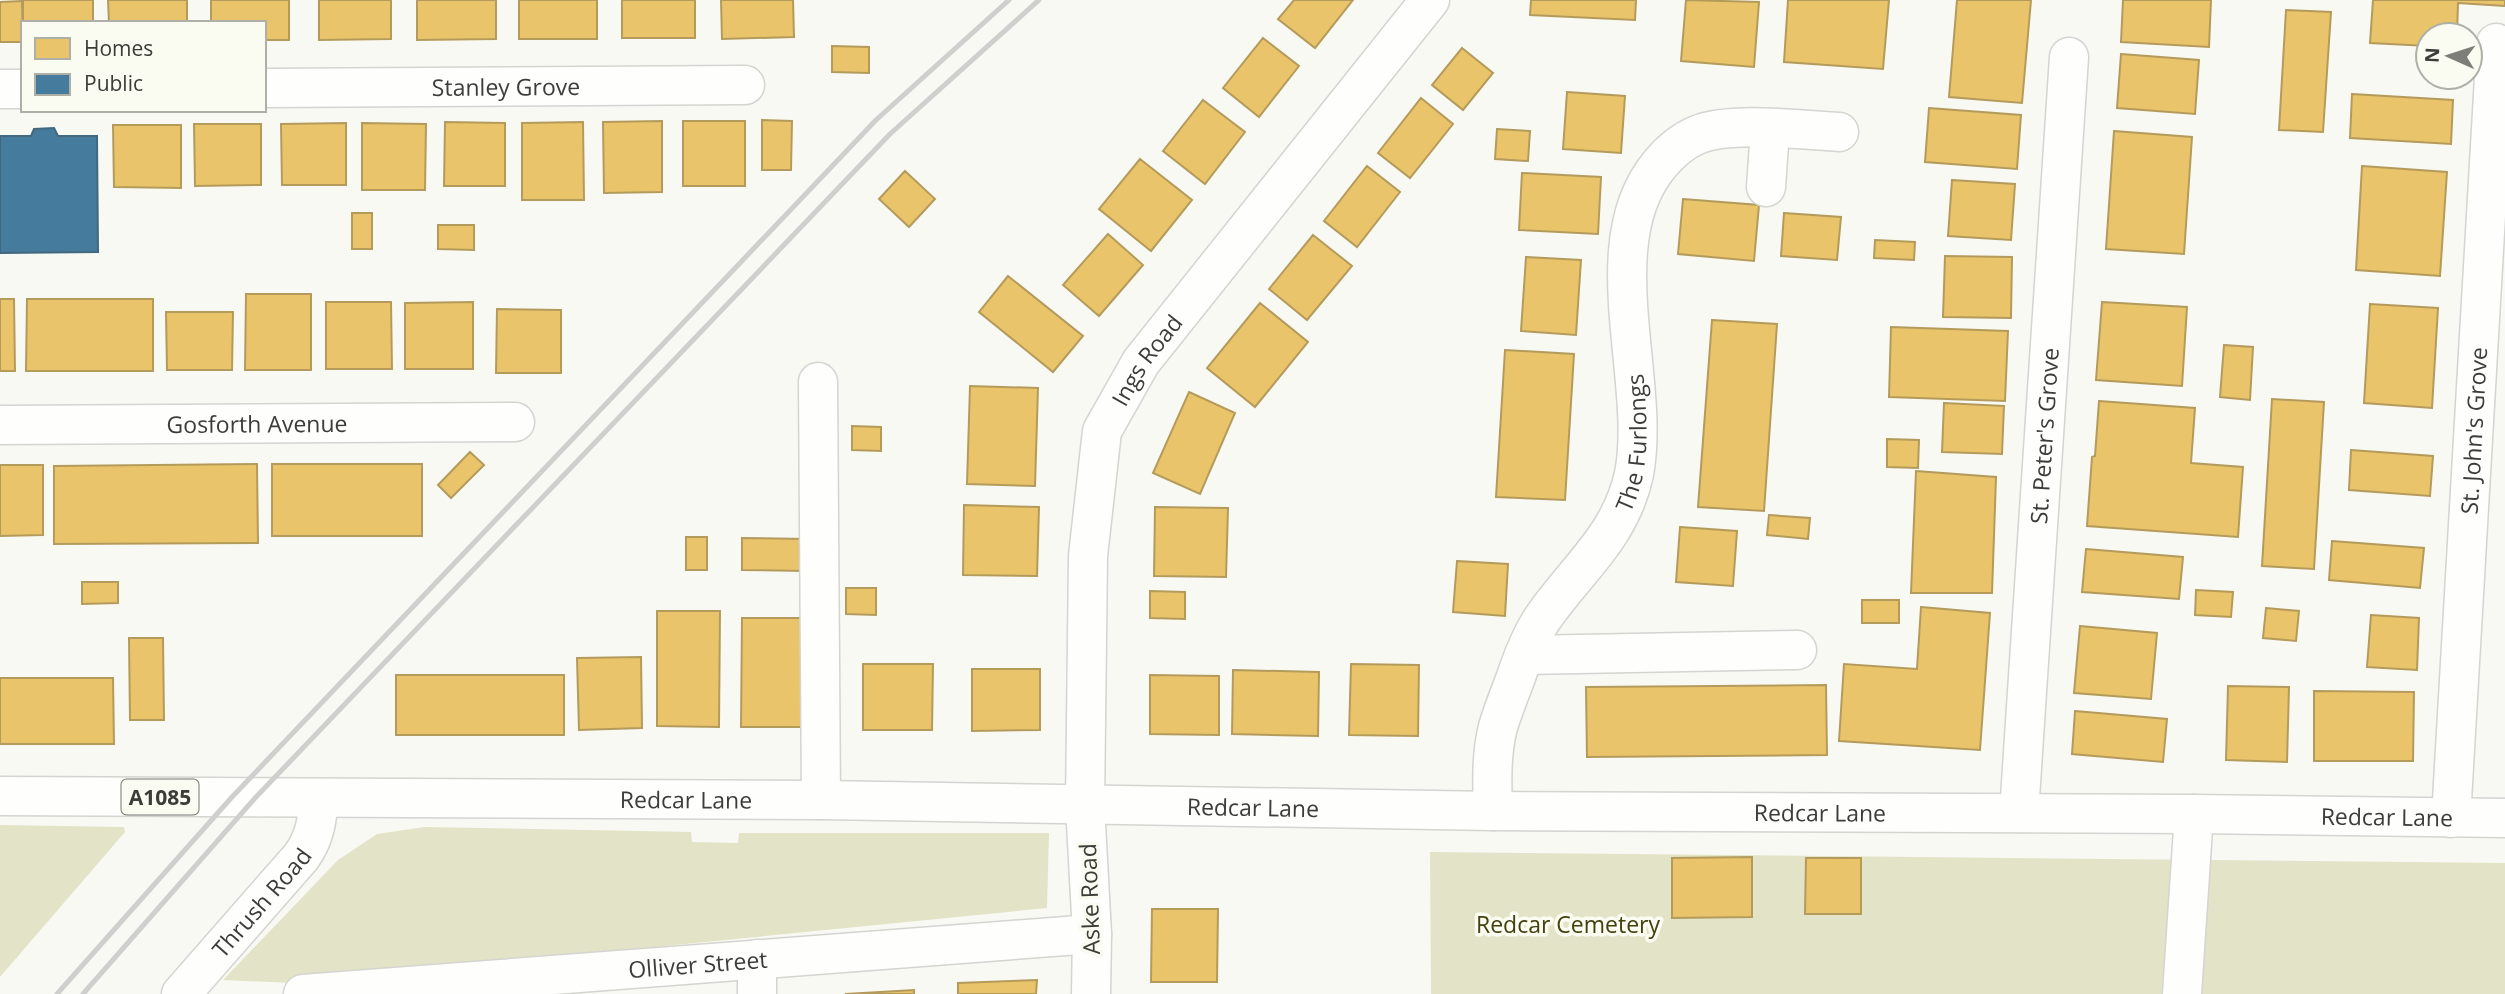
<svg xmlns="http://www.w3.org/2000/svg" width="2505" height="994" viewBox="0 0 2505 994" font-family="'Open Sans',sans-serif">
  <style>
    .green { fill: #e3e3c8 }
    .homes { fill: #e9c46a; stroke: #b59b5b; stroke-width: 2 }
    .public { fill: #457b9d; stroke: #42687f; stroke-width: 2 }
    .lines { fill: none; stroke-linecap: round; stroke-linejoin: round }
    .minor-casing { stroke: #d4d4d0; stroke-width: 41 }
    .major-casing { stroke: #d4d4d0; stroke-width: 41 }
    .minor { stroke: #fefefd; stroke-width: 38 }
    .major { stroke: #fefefd; stroke-width: 38 }
    .rail { stroke: #cfcfce; stroke-width: 5 }
    .labels { text-anchor: middle; dominant-baseline: central; stroke-width: 7; stroke-linejoin: round; paint-order: stroke }
    .shield { fill: #fafbf1; stroke: #757570; stroke-width: 2 }
    .shield-label { font-size: 21px; font-weight: bold; fill: #3c3c38 }
    .street-label { font-size: 23px; fill: #3c3c38; stroke: #fafbf1 }
    .park-label { font-size: 23px; fill: #42410f; stroke: #fafbf1 }
  </style>
  <rect width="100%" height="100%" fill="#f8f9f3"/>
  <path class="green" d="M 0,825 L 124,827 L 125,832 L 0,977 Z
    M 425,827 L 691,832 L 692,842 L 738,843 L 739,833 L 1049,833 L 1047,908 L 293,983 L 223,980 L 338,860 L 377,834 Z
    M 1430,852 L 2505,863 L 2505,994 L 1431,994 Z"/>
  <path class="homes" d="M 23,0 L 93,0 L 93,23 L 23,23 Z
    M 108,0 L 187,0 L 187,23 L 109,23 Z
    M 211,0 L 289,0 L 289,40 L 264,40 L 264,23 L 211,23 Z
    M 319,0 L 391,0 L 391,39 L 319,40 Z
    M 417,0 L 496,0 L 496,39 L 417,40 Z
    M 519,0 L 597,0 L 597,39 L 519,39 Z
    M 622,0 L 695,0 L 695,38 L 622,38 Z
    M 721,0 L 793,0 L 794,37 L 722,39 Z
    M 1294,0 L 1353,0 L 1315,48 L 1278,19 Z
    M 1531,0 L 1636,0 L 1635,20 L 1530,15 Z
    M 1686,0 L 1759,2 L 1754,67 L 1681,61 Z
    M 1788,0 L 1889,0 L 1883,69 L 1784,62 Z
    M 1957,0 L 2031,0 L 2022,103 L 1949,97 Z
    M 2123,0 L 2211,0 L 2209,47 L 2121,42 Z
    M 2373,0 L 2505,0 L 2505,6 L 2458,3 L 2457,35 L 2428,35 L 2428,46 L 2370,43 Z
    M 22,1 L 23,42 L 0,42 L 0,2 Z
    M 2286,10 L 2331,12 L 2323,132 L 2279,130 Z
    M 1263,38 L 1299,66 L 1259,117 L 1223,88 Z
    M 832,46 L 869,47 L 869,73 L 832,72 Z
    M 1462,48 L 1493,73 L 1463,110 L 1432,85 Z
    M 2121,54 L 2199,60 L 2195,114 L 2117,108 Z
    M 1567,92 L 1625,96 L 1621,153 L 1563,149 Z
    M 2352,94 L 2453,100 L 2451,144 L 2350,138 Z
    M 1421,98 L 1453,124 L 1410,178 L 1378,153 Z
    M 1203,100 L 1245,132 L 1205,184 L 1163,151 Z
    M 1929,108 L 2021,115 L 2017,169 L 1925,162 Z
    M 762,120 L 792,121 L 791,170 L 762,170 Z
    M 662,121 L 662,192 L 604,193 L 603,122 Z
    M 683,121 L 745,121 L 745,186 L 683,186 Z
    M 445,122 L 505,123 L 505,186 L 444,186 Z
    M 583,122 L 584,200 L 522,200 L 522,123 Z
    M 346,123 L 346,185 L 282,185 L 281,124 Z
    M 362,123 L 426,124 L 425,190 L 362,190 Z
    M 194,124 L 261,124 L 261,185 L 195,186 Z
    M 113,125 L 181,125 L 181,188 L 114,187 Z
    M 1497,129 L 1530,131 L 1528,161 L 1495,159 Z
    M 2114,131 L 2192,137 L 2184,254 L 2106,249 Z
    M 1140,159 L 1192,200 L 1151,251 L 1099,209 Z
    M 1367,166 L 1400,192 L 1357,247 L 1324,221 Z
    M 2362,166 L 2447,172 L 2440,276 L 2356,270 Z
    M 905,171 L 935,199 L 909,227 L 879,199 Z
    M 1522,173 L 1601,177 L 1598,234 L 1519,230 Z
    M 1952,180 L 2015,184 L 2011,240 L 1948,236 Z
    M 1683,199 L 1759,205 L 1754,261 L 1678,254 Z
    M 352,213 L 372,213 L 372,249 L 352,249 Z
    M 1784,213 L 1841,217 L 1837,260 L 1781,256 Z
    M 438,225 L 474,225 L 474,250 L 438,249 Z
    M 1108,234 L 1143,265 L 1099,316 L 1063,285 Z
    M 1313,235 L 1352,266 L 1307,320 L 1269,289 Z
    M 1875,240 L 1915,242 L 1914,260 L 1874,258 Z
    M 1945,256 L 2012,257 L 2011,318 L 1943,317 Z
    M 1526,257 L 1581,260 L 1576,335 L 1521,331 Z
    M 1008,276 L 1083,336 L 1053,372 L 979,312 Z
    M 246,294 L 311,294 L 311,370 L 245,370 Z
    M 0,299 L 14,299 L 15,371 L 0,371 Z
    M 27,299 L 153,299 L 153,371 L 26,371 Z
    M 326,302 L 391,302 L 392,369 L 326,369 Z
    M 473,302 L 473,369 L 405,369 L 405,303 Z
    M 2102,302 L 2187,307 L 2182,386 L 2096,380 Z
    M 1260,303 L 1308,342 L 1255,407 L 1207,368 Z
    M 2370,304 L 2438,308 L 2432,408 L 2364,403 Z
    M 497,309 L 561,310 L 561,373 L 496,373 Z
    M 166,312 L 233,312 L 232,370 L 167,370 Z
    M 1712,320 L 1777,324 L 1764,511 L 1698,507 Z
    M 1891,327 L 2008,331 L 2005,401 L 1889,397 Z
    M 2224,345 L 2253,347 L 2250,400 L 2220,397 Z
    M 1505,350 L 1574,354 L 1565,500 L 1496,497 Z
    M 970,386 L 1038,388 L 1035,486 L 967,484 Z
    M 1189,392 L 1235,413 L 1200,494 L 1153,473 Z
    M 2272,399 L 2324,402 L 2314,569 L 2262,566 Z
    M 2099,401 L 2195,408 L 2191,463 L 2243,467 L 2238,537 L 2087,526 L 2092,457 L 2095,456 Z
    M 1944,403 L 2004,406 L 2002,454 L 1942,452 Z
    M 852,426 L 881,427 L 881,451 L 852,450 Z
    M 1887,439 L 1919,440 L 1918,468 L 1887,467 Z
    M 2351,450 L 2433,456 L 2430,496 L 2349,490 Z
    M 470,452 L 484,465 L 451,498 L 438,485 Z
    M 257,464 L 258,543 L 54,544 L 54,466 Z
    M 272,464 L 422,464 L 422,536 L 272,536 Z
    M 0,465 L 43,465 L 43,535 L 0,536 Z
    M 1916,471 L 1996,477 L 1992,593 L 1911,593 Z
    M 964,505 L 1039,507 L 1037,576 L 963,575 Z
    M 1155,507 L 1228,508 L 1226,577 L 1154,576 Z
    M 1769,515 L 1810,518 L 1808,539 L 1767,535 Z
    M 1680,527 L 1737,531 L 1733,586 L 1676,582 Z
    M 686,537 L 707,537 L 707,570 L 686,570 Z
    M 742,538 L 805,539 L 805,571 L 742,570 Z
    M 2332,541 L 2424,548 L 2420,588 L 2329,580 Z
    M 2086,549 L 2183,557 L 2179,599 L 2082,592 Z
    M 1457,561 L 1508,564 L 1505,616 L 1453,612 Z
    M 82,582 L 118,582 L 118,603 L 82,604 Z
    M 846,588 L 876,588 L 876,615 L 846,614 Z
    M 2196,590 L 2233,592 L 2231,617 L 2195,615 Z
    M 1150,591 L 1185,592 L 1185,619 L 1150,618 Z
    M 1862,600 L 1899,600 L 1899,623 L 1862,623 Z
    M 1921,607 L 1990,613 L 1980,750 L 1839,741 L 1844,664 L 1917,669 Z
    M 2266,608 L 2299,611 L 2296,641 L 2263,638 Z
    M 657,611 L 720,611 L 719,727 L 657,726 Z
    M 2371,615 L 2419,618 L 2417,670 L 2367,667 Z
    M 742,618 L 814,618 L 814,727 L 741,727 Z
    M 2080,626 L 2157,633 L 2151,699 L 2074,693 Z
    M 129,638 L 163,638 L 164,720 L 130,720 Z
    M 641,657 L 642,728 L 579,730 L 577,658 Z
    M 863,664 L 933,664 L 932,730 L 863,730 Z
    M 1351,664 L 1419,665 L 1418,736 L 1349,735 Z
    M 972,669 L 1040,669 L 1040,730 L 972,731 Z
    M 1233,670 L 1319,672 L 1318,736 L 1232,734 Z
    M 396,675 L 564,675 L 564,735 L 396,735 Z
    M 1150,675 L 1219,676 L 1219,735 L 1150,734 Z
    M 0,678 L 113,678 L 114,744 L 0,744 Z
    M 1826,685 L 1827,755 L 1587,757 L 1586,687 Z
    M 2228,686 L 2289,687 L 2287,762 L 2226,760 Z
    M 2314,691 L 2414,692 L 2413,761 L 2314,761 Z
    M 2075,711 L 2167,719 L 2163,762 L 2072,754 Z
    M 1752,857 L 1752,917 L 1672,918 L 1672,858 Z
    M 1806,858 L 1861,858 L 1861,914 L 1805,914 Z
    M 1152,909 L 1218,909 L 1217,982 L 1151,982 Z
    M 1037,980 L 1036,994 L 958,994 L 958,983 Z
    M 914,990 L 914,994 L 845,994 Z"/>
  <path class="public" d="M 54,128 L 58,136 L 97,136 L 98,252 L 0,253 L 0,136 L 31,136 L 34,129 Z"/>
  <g class="lines">
    <g class="minor-casing">
      <g id="minor">
        <path id="s1" d="M 264,88 L 745,85"/>
        <path d="M 0,89 L 23,89"/>
        <path d="M 1766,187 L 1770,129"/>
        <path d="M 818,382 L 821,800"/>
        <path id="s2" d="M 0,425 L 515,422"/>
        <path d="M 1524,655 L 1797,650"/>
        <path id="s3" d="M 1493,811 C 1492,783 1491,754 1498,727 C 1503,710 1510,693 1516,677 C 1523,656 1532,633 1545,615 C 1579,567 1621,535 1634,474 C 1652,381 1593,243 1660,164 C 1669,153 1683,141 1697,135 C 1730,121 1802,130 1839,132"/>
        <path id="s4" d="M 2019,813 L 2069,57"/>
        <path id="s5" d="M 2451,818 L 2496,43"/>
        <path id="s6" d="M 303,994 L 1092,934"/>
        <path d="M 757,994 L 757,959"/>
        <path id="s7" d="M 1091,994 L 1092,934 L 1085,805 L 1088,556 L 1102,431 L 1141,362 L 1430,0"/>
        <path d="M 2182,994 L 2194,814"/>
      </g>
    </g>
    <g class="major-casing">
      <g id="major">
        <path id="s8" d="M 0,796 L 821,800 L 1493,811 L 2194,814 L 2505,818"/>
        <path id="s9" d="M 181,994 L 301,857 C 315,838 317,821 319,798"/>
      </g>
    </g>
    <use href="#minor" class="minor"/>
    <use href="#major" class="major"/>
    <path class="rail" d="M 57,994 L 232,797 L 876,120 L 1009,0
      M 83,994 L 256,797 L 890,134 L 1039,0"/>
  </g>
  <g class="labels">
    <rect class="shield" x="121.5" y="779.5" width="77" height="35" rx="5"/>
    <g class="shield-label">
      <text x="160" y="797">A1085</text>
    </g>
    <g class="street-label">
      <text stroke="none"><textPath href="#s1" startOffset="242">Stanley Grove</textPath></text>
      <text stroke="none"><textPath href="#s7" startOffset="648">Ings Road</textPath></text>
      <text stroke="none"><textPath href="#s2" startOffset="257">Gosforth Avenue</textPath></text>
      <text stroke="none"><textPath href="#s5" startOffset="388">St. John's Grove</textPath></text>
      <text stroke="none"><textPath href="#s4" startOffset="378">St. Peter's Grove</textPath></text>
      <text stroke="none"><textPath href="#s3" startOffset="406">The Furlongs</textPath></text>
      <text stroke="none"><textPath href="#s8" startOffset="686">Redcar Lane</textPath></text>
      <text stroke="none"><textPath href="#s8" startOffset="1253">Redcar Lane</textPath></text>
      <text stroke="none"><textPath href="#s8" startOffset="1820">Redcar Lane</textPath></text>
      <text stroke="none"><textPath href="#s8" startOffset="2387">Redcar Lane</textPath></text>
      <text transform="translate(1089 899) rotate(-92)">Aske Road</text>
      <text stroke="none"><textPath href="#s9" startOffset="122">Thrush Road</textPath></text>
      <text stroke="none"><textPath href="#s6" startOffset="396">Olliver Street</textPath></text>
    </g>
    <g class="park-label">
      <text x="1568" y="924">Redcar Cemetery</text>
    </g>
  </g>
  <rect x="21" y="21" width="245" height="91" fill="#fafbf1" stroke="#aeafa7" stroke-width="2"/>
  <rect x="35" y="38" width="35" height="21" fill="#e9c46a" stroke="#aeafa7" stroke-width="2"/>
  <text x="84" y="56" font-size="21" fill="#3c3c38">Homes</text>
  <rect x="35" y="74" width="35" height="21" fill="#457b9d" stroke="#aeafa7" stroke-width="2"/>
  <text x="84" y="91" font-size="21" fill="#3c3c38">Public</text>
  <g transform="translate(2449 56) rotate(273)"><circle r="33" fill="#fafbf1" stroke="#aeafa7" stroke-width="2"/>
  <path d="M0-5L12 26L0 18L-12 26Z" fill="#7e7e79"/>
  <text y="-10" font-size="19" font-weight="bold" text-anchor="middle" fill="#3c3c38">N</text>
  </g>
</svg>
